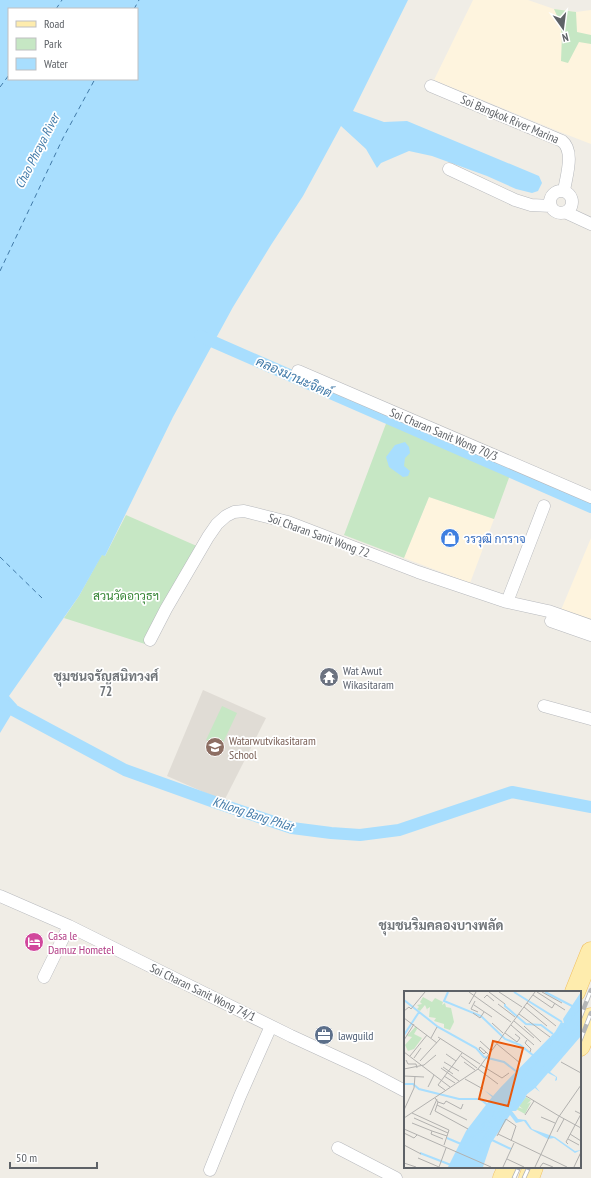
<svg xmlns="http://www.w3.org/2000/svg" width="591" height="1178" viewBox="0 0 591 1178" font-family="'PT Sans Narrow',Sarabun,sans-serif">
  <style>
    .commercial { fill: #fef4de }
    .education { fill: #e0dcd5 }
    .green { fill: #c6e7c4 }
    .water { fill: #a8defe; fill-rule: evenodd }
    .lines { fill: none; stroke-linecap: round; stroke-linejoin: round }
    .canal { stroke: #a8defe; stroke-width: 12 }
    .ferry { stroke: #417aa8; stroke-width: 1; stroke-dasharray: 5 4; stroke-linecap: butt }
    .street-casing { stroke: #b7b9bd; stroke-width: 13 }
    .primary-casing { stroke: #f0bf5f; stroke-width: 21 }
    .street { stroke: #fff; stroke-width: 12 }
    .primary { stroke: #feecad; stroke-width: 20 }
    .rail-casing { stroke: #b5b6b7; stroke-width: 4.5 }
    .rail { stroke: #fff; stroke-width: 3; stroke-dasharray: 9; stroke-linecap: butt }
    .labels { text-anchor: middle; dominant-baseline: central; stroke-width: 3.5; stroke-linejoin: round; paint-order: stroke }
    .street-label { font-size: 12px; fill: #5e6267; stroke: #fff }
    .shop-label { font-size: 12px; fill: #366cbe; stroke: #fff; text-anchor: start }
    .park-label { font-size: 12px; fill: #378536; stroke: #fff }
    .worship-label { font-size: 12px; fill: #5b616d; stroke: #fff; text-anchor: start }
    .education-label { font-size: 12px; fill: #785e54; stroke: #fff; text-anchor: start }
    .hotel-label { font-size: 12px; fill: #b23c85; stroke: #fff; text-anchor: start }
    .service-label { font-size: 12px; fill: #4e5e75; stroke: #fff; text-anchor: start }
    .water-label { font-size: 13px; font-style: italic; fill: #417aa8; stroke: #fff }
    .neighbourhood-label { font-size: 13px; font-weight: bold; fill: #6f7478; stroke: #fff }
    .inset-river { fill: none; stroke: #a8defe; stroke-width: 2 }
    .inset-road { fill: none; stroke: #b2b1af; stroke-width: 1 }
    .view { fill: #e8590c; fill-opacity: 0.15; stroke: #e8590c; stroke-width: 2 }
    .inset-edge { fill: none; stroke: #5e6267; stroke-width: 2 }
  </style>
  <rect width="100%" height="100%" fill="#f0ede6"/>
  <path class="commercial" d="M 473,0 L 528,0 L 554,9 L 576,12 L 591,10 L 591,144 L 560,132 L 434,80 Z
    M 429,497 L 494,519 L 470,583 L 404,558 Z
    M 591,538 L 591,622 L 561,610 Z"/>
  <path class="education" d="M 203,690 L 266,718 L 224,801 L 167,776 Z"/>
  <path class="green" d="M 554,9 L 576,12 L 577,32 L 591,35 L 591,44 L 579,42 L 568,63 L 561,61 L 562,35 L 559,20 Z
    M 387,421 L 510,475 L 494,519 L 429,497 L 404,558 L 344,535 Z
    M 126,515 L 199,547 L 145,644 L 64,618 L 79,596 L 102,554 L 105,556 Z
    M 222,706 L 237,713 L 221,747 L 206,740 Z"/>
  <path class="water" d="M 0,0 L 408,0 L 353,111 L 384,122 L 407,121 L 539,176 L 542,183 L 538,191 L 532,193 L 516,189 L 487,176 L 432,156 L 409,151 L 381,163 L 377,168 L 366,149 L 341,126 L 303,196 L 271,245 L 233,307 L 173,417 L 105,556 L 102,555 L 79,596 L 9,696 L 17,705 L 0,733 ZM 9,9 L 137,9 L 137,79 L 9,79 Z
    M 405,442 L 409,447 L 410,453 L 405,458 L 404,466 L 410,471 L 408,476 L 403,477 L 389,467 L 386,457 L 395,445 Z"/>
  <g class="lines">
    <path class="canal" d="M 200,336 L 591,507
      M 0,703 L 125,770 L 217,803 L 292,828 L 331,833 L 360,835 L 399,830 L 512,792 L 591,807"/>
    <path class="ferry" d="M 56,9 L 62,0
      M 134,9 L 139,0
      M 0,87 L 9,75
      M 0,271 L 63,138 L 95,79
      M 0,557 L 42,598"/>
    <g class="street-casing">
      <path id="street" d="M 431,86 L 562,141 C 575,151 566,177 564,191
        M 449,169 L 515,200 L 531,205 L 551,206
        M550 202a11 11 0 1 1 22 0a11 11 0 1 1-22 0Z
        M 565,212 L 591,224
        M 298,371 L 591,497
        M 507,602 L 544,506
        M 551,621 L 591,635
        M 150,640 L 166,609 L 208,537 L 217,524 L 226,516 L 234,512 L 244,511 L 288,522 L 418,572 L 507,602 L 548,611 L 591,626
        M 544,706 L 591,719
        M 0,896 L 69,926 L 291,1036 L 367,1071 L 405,1091
        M 44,977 L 69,926
        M 338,1148 L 396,1178
        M 210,1170 L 240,1096 L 271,1026"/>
    </g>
    <g class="primary-casing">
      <path id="primary" d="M 575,992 L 591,952
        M 580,1046 L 591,1018
        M 503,1178 L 508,1167
        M 529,1178 L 533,1167"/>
    </g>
    <use href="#street" class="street"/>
    <use href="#primary" class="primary"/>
    <g class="rail-casing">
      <path id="rail" d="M 580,1018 L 591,990
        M 580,1041 L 591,1013
        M 514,1178 L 519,1167
        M 524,1178 L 529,1167"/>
    </g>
    <use href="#rail" class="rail"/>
  </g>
  <defs>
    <g id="shop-disc" transform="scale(1)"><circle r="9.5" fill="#3f7fe0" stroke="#fff"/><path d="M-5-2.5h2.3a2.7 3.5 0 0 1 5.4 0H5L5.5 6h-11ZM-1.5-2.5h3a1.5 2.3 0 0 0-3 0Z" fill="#fff"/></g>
    <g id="temple-disc" transform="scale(1)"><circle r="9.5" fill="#6b7280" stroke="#fff"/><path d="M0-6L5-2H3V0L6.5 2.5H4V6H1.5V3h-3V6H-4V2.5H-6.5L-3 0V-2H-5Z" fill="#fff"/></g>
    <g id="school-disc" transform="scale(1)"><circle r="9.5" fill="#8d6e63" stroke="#fff"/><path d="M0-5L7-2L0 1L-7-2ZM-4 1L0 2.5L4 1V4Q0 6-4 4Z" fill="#fff"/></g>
    <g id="hotel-disc" transform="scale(1)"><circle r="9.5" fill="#d1479c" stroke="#fff"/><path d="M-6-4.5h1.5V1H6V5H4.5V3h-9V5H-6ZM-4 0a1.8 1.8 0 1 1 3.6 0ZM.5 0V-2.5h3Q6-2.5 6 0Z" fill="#fff"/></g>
    <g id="office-disc" transform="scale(1)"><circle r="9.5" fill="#5c6f8a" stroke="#fff"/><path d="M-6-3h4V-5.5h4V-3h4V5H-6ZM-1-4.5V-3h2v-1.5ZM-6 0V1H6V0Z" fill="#fff"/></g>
  </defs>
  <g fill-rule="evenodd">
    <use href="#shop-disc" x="450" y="538"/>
    <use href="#temple-disc" x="329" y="677"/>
    <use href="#school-disc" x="215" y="747"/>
    <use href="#hotel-disc" x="34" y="942"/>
    <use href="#office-disc" x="324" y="1035"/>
  </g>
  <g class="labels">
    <g class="street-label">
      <text transform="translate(510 119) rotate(23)">Soi Bangkok River Marina</text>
      <text transform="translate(444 434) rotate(23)">Soi Charan Sanit Wong 70/3</text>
      <text transform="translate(319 535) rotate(20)">Soi Charan Sanit Wong 72</text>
      <text transform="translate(203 992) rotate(26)">Soi Charan Sanit Wong 74/1</text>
    </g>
    <g class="shop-label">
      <text x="464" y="538">วรวุฒิ การาจ</text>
    </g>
    <g class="park-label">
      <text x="126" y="595">สวนวัดอาวุธฯ</text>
    </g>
    <g class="worship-label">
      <text x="343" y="670">Wat Awut<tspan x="343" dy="14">Wikasitaram</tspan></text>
    </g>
    <g class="education-label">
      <text x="229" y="740">Watarwutvikasitaram<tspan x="229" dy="14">School</tspan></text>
    </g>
    <g class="hotel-label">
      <text x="48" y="935">Casa le<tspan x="48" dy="14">Damuz Hometel</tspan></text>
    </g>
    <g class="service-label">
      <text x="338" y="1035">lawguild</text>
    </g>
    <g class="water-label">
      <text transform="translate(37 151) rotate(-63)">Chao Phraya River</text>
      <text transform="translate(294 377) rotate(24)">คลองมานะจิตต์</text>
      <text transform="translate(253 814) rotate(18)">Khlong Bang Phlat</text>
    </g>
    <g class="neighbourhood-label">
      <text x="106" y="676">ชุมชนจรัญสนิทวงศ์<tspan x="106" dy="15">72</tspan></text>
      <text x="441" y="925">ชุมชนริมคลองบางพลัด</text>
    </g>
  </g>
  <g transform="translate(404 991)">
    <rect width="177" height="177" fill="#f0ede6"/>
    <path d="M 19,6 L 28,11 L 31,7 L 39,11 L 38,14 L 41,12 L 42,16 L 47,17 L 50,31 L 46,39 L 40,37 L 40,33 L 30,30 L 32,27 L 25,26 L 26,16 L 23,18 L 24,21 L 21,14 L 16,20 L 13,18 L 15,16 L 13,14 L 18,13 L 16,11 ZM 12,35 L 13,38 L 10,43 L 18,47 L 10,58 L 4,60 L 1,54 L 8,46 L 3,45 ZM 122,106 L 127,109 L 123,113 L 127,111 L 121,123 L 112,118 L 114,116 L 119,118 L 115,115 Z" fill="#c6e7c4"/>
    <path d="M 177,1 L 177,45 L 146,81 L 153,86 L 153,89 L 151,90 L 152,86 L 144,82 L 132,96 L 136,101 L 131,97 L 122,104 L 121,102 L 122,106 L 112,120 L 108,120 L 114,128 L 122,129 L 128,138 L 151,146 L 171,160 L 177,159 L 171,162 L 150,147 L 144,148 L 126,138 L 120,130 L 112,132 L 106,124 L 87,152 L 79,176 L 44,176 L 62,140 L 88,106 L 80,99 L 89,105 L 96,97 L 151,41 L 157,31 L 160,32 L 159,28 Z" fill="#a8defe"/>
    <path class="inset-river" d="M 44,1 L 40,10 L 77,25 L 101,48 L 116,54 L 130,65M 110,1 L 158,31M 141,1 L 170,16M 0,9 L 34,36 L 72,57 L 80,66 L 100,71 L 113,81M 101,13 L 101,15 L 122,33 L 137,34 L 149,43M 0,44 L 15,21M 138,81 L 177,31M 109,85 L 120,103M 0,93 L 9,93 L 15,98 L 55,108 L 76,108 L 85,115M 122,101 L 177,38M 94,126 L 121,104 L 127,94M 43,147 L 57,153M 88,149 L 107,158M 58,158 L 90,129M 55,160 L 103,108 L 177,15M 16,162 L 47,174M 69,166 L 99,116 L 130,90 L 177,27M 71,167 L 101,123 L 109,115M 51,176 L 53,162"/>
    <path class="inset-road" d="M 65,1 L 107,31M 85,1 L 101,13M 95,1 L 118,16M 133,1 L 161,19M 138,1 L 158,12M 129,4 L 148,17 L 151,12M 80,7 L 83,4 L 90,10M 71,10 L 67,18 L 74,21M 123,12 L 152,35M 65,13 L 72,1M 94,13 L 111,26M 70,14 L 88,26M 120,16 L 143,35M 0,20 L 5,16 L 7,18 L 21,1M 69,22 L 76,27 L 80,21M 115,23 L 146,46M 0,27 L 33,52M 110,30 L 130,47M 88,32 L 99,42M 107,34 L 130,54M 120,35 L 137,51M 101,42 L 113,51 L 116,47 L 111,43M 34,46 L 76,73M 27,47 L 33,36M 0,49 L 10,33M 123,49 L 121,52 L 127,58 L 126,61M 76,50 L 86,59M 93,53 L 116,72M 0,61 L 46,96M 82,61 L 80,63 L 75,58 L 76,56 L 82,61 L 84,63M 42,63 L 52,70M 6,65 L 23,44M 57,65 L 73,77M 10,67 L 17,57M 2,69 L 4,73 L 12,73 L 13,77M 16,70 L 36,48M 40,71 L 55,80M 60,71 L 71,79M 157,71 L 177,82M 20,74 L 32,64M 77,74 L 98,87 L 105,82M 39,76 L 49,83M 37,77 L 55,90M 0,78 L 20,74M 74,78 L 94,93M 43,82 L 58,62M 0,85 L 20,86M 40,85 L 51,92M 61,88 L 79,98M 24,96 L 30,84M 41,99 L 34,94 L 43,82M 122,105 L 155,125M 31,107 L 34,111 L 40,113 L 42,110 L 57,118 L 59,113M 34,111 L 31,120 L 64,138M 33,114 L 63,129M 0,119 L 10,97 L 11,85M 8,122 L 45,139 L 40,154M 26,124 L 33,108M 121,124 L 130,110M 155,125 L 177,137M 137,126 L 151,132M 0,127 L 74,78 L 131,1M 10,127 L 44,142M 102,128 L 112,135 L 107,150M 8,132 L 28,140M 0,138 L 87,176M 153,141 L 160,128M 0,142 L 10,147 L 13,144M 94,143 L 163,176M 166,143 L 177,150M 93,145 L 102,128M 39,148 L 27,143 L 28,140 L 43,145M 164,148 L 175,154M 164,153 L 162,151 L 177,123 L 171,120M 0,154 L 17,163M 14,167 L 35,176 L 42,157M 103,168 L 120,176M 0,172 L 12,176M 99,176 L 110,152M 131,176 L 154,127 L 177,94M 136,176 L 139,172 L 149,176M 170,176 L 177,161"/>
    <path class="view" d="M 89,50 L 119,57 L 104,115 L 75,108 Z"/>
    <rect width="177" height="177" class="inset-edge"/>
  </g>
  <rect x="8" y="8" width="130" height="72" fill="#ffffff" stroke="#bfc0c2"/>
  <rect x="16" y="21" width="20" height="6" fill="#feecad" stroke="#bfc0c2"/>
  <text x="44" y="28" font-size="12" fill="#5e6267">Road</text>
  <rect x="16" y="38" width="20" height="12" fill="#c6e7c4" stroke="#bfc0c2"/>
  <text x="44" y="48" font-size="12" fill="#5e6267">Park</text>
  <rect x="16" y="58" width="20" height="12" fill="#a8defe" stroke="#bfc0c2"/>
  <text x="44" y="68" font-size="12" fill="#5e6267">Water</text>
  <g transform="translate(563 28) rotate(166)" stroke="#ffffff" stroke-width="3" paint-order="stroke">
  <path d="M0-3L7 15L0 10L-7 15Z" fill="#5e6267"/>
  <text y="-6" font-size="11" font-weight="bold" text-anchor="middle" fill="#5e6267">N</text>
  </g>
  <path d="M10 1162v6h87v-6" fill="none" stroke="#5e6267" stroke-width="2"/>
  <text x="16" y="1162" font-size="12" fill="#5e6267" stroke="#ffffff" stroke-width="3" paint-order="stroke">50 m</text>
</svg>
